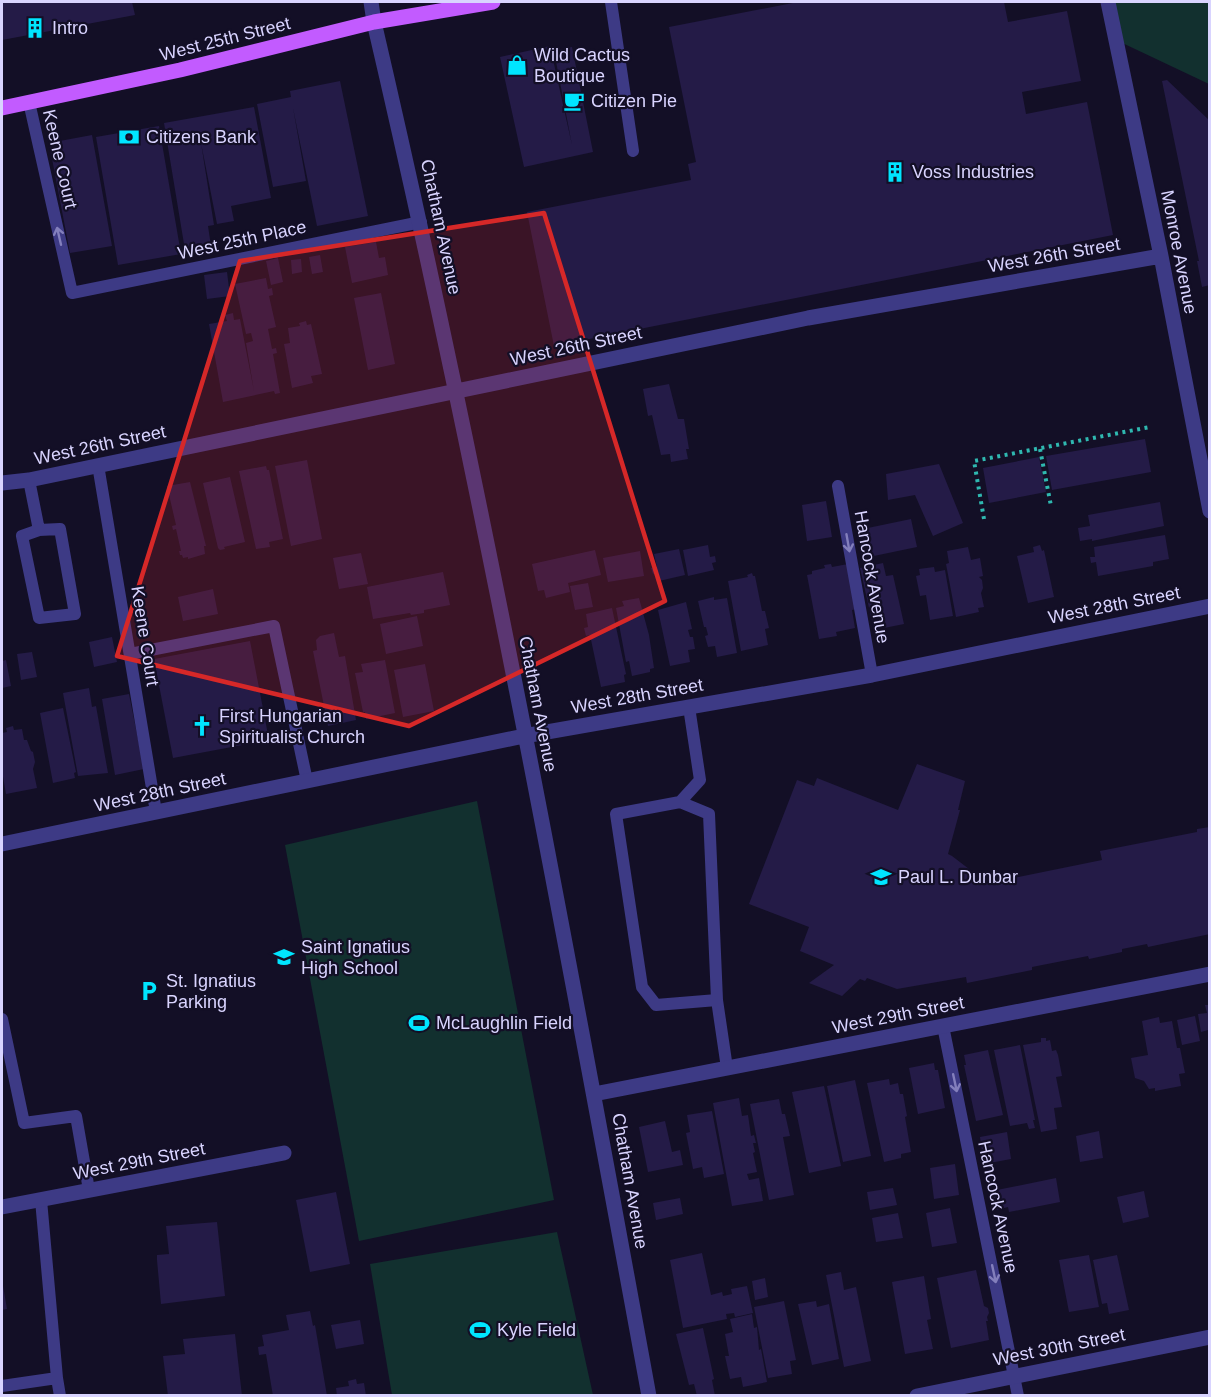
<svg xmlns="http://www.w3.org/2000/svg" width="1211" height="1397" viewBox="0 0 1211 1397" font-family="Arial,sans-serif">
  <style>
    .green { fill: #12302f }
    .building { fill: #241b47 }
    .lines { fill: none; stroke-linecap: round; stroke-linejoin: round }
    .path { stroke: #2fb8b0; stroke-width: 4; stroke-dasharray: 3 4.5; stroke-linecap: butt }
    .lane { stroke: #3d3a85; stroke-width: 12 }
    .street { stroke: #3d3a85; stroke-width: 15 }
    .primary { stroke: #c25bff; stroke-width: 15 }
    .oneway { stroke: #837fbc }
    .marked { fill: #d62828; fill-opacity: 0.2; stroke: #d62828; stroke-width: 4.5; stroke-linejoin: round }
    .labels { text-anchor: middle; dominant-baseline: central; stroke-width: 4.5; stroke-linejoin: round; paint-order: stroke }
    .poi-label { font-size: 18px; fill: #d9d4ff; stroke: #130f26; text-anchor: start }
    .street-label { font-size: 18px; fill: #d9d4ff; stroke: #130f26 }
  </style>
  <rect width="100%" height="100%" fill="#130f26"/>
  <path class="green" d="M 1108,2 L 1209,2 L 1209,84 L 1116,40 Z
    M 477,801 L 554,1200 L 359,1241 L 285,845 Z
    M 557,1232 L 593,1395 L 392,1395 L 370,1264 Z"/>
  <path class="building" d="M 2,2 L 132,2 L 135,15 L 2,40 Z
    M 798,2 L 1004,2 L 1008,22 L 1067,11 L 1081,81 L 1022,92 L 1026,114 L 1087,102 L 1113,235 L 554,346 L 527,212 L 691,180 L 688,164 L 696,162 L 669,27 Z
    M 550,46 L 572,145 L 554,51 L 572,47 L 593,152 L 524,167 L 500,57 Z
    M 1167,80 L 1210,121 L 1210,285 L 1202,287 L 1197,261 L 1199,261 L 1162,81 Z
    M 340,81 L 368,216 L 317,226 L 293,108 L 306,181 L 273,187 L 257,104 L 291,97 L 290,91 Z
    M 254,107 L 271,198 L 231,206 L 234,221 L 217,224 L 201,143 L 214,225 L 208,226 L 211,246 L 185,250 L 164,123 Z
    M 159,126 L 181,254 L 118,265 L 96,137 Z
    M 92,135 L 112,246 L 70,253 L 49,143 Z
    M 376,242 L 379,258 L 385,257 L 388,275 L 352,283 L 345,247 Z
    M 320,255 L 323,272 L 312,274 L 309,257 Z
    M 278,258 L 283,282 L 271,285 L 266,261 Z
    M 301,259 L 302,272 L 292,274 L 291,260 Z
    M 227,272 L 230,296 L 207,299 L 204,275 Z
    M 266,278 L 268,289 L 272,288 L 273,295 L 269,296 L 276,327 L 268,329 L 272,349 L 276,348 L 277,353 L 273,354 L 280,393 L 275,394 L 274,391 L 223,402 L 209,324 L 227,321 L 225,315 L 233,313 L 234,320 L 240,319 L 254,391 L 246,343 L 253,341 L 251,333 L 246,334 L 235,284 Z
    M 381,293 L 395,364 L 368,370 L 354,298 Z
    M 306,321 L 307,325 L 311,324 L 322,374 L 311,376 L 313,383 L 292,388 L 284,344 L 290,343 L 288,328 L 300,326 L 299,323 Z
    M 669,384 L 678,419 L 684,419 L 689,449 L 686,449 L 688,459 L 671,462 L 670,454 L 661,455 L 652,415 L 648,416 L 643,389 Z
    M 1145,439 L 1151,472 L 1052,490 L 1046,456 Z
    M 1039,457 L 1046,492 L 989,503 L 983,468 Z
    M 307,460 L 322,539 L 291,546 L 275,466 Z
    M 939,464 L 963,523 L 933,536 L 915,495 L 888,500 L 886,474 Z
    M 266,466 L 267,470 L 269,470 L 283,539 L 269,542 L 270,547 L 256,549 L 239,471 Z
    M 230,477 L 245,542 L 224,547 L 225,549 L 220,550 L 218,548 L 203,483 Z
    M 190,482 L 206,546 L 204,546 L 205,554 L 188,559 L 188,557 L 183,558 L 182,555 L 180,555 L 179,551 L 181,551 L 176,529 L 173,530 L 172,526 L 176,525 L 167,486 Z
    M 826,501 L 832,537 L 807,541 L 802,505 Z
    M 1160,502 L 1164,526 L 1092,541 L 1092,539 L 1080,541 L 1078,528 L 1090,526 L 1088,515 Z
    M 911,519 L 917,547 L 869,557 L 863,529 Z
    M 1165,535 L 1169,559 L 1153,562 L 1153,566 L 1098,576 L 1096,562 L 1091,563 L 1090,557 L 1095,557 L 1094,547 Z
    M 708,545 L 710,557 L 715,556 L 716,562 L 712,563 L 714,570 L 688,576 L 683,550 Z
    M 1040,545 L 1042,551 L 1044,550 L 1054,597 L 1028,603 L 1017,556 L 1034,552 L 1033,547 Z
    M 968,547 L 971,560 L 980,558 L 983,576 L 979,577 L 982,580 L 983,588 L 981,593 L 984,607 L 978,608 L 979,612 L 956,617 L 946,564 L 949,563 L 947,551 Z
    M 679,549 L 685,575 L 659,581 L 657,573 L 653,574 L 651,568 L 657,567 L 654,554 Z
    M 595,550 L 601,575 L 568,583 L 570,592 L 546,598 L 544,590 L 538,591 L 532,564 Z
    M 640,551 L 644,576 L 608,582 L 603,558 Z
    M 361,553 L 368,584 L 339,589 L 333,558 Z
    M 883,563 L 886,576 L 893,575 L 904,624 L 874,630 L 860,568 Z
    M 831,564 L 832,567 L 848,564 L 857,609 L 852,610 L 855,628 L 836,632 L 837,636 L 819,639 L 807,575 L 812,574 L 812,571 L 825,568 L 824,565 Z
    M 934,567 L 935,572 L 945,570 L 953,616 L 930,620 L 926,595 L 920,596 L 916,576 L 920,575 L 919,569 Z
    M 443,572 L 450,605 L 424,610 L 424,613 L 411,615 L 410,613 L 373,619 L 367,587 Z
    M 752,573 L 753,576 L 755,576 L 762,611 L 765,611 L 769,628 L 765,629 L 768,645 L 741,651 L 728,581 L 748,577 L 747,575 Z
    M 588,583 L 593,607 L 575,610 L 570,586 Z
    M 213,589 L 218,614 L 183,621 L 178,597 Z
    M 714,597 L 714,600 L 727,598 L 737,653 L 717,657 L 715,646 L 708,647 L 705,636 L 708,635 L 706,627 L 704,627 L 698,601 Z
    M 639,598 L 649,635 L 654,668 L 650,669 L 650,672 L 632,676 L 629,661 L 626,662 L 616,608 L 624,606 L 622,601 Z
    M 686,602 L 692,629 L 688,630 L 690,637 L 693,637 L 695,649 L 688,650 L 690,662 L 670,666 L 658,610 Z
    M 612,608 L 626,674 L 624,675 L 625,682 L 601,687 L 590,635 L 586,636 L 584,628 L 588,627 L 586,614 Z
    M 417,616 L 423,646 L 386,654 L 380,624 Z
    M 334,633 L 339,657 L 345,656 L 356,720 L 328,726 L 313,651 L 317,650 L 316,640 L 320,636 Z
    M 112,637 L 117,662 L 94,667 L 89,642 Z
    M 250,641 L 269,740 L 173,758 L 154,659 Z
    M 32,652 L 37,677 L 21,680 L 17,654 Z
    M 6,660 L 11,686 L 2,688 L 2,661 Z
    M 385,660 L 395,713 L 366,719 L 365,712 L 363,712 L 355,673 L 363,672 L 361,664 Z
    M 425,664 L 434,711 L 403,717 L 394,670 Z
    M 89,688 L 92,707 L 96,706 L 108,773 L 78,776 L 63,693 Z
    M 129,694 L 144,769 L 115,775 L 102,699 Z
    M 63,708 L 76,772 L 74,773 L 75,778 L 53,783 L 40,713 Z
    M 13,726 L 14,730 L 22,729 L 24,740 L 27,740 L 31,751 L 33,752 L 35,762 L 33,769 L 37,788 L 6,794 L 2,771 L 2,733 L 7,732 L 6,728 Z
    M 917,764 L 965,781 L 958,810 L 960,810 L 948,854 L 952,856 L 969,869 L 975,884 L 1013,875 L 1014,878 L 1102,860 L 1100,851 L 1197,832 L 1197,829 L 1210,827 L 1210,916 L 1208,916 L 1210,934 L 1148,947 L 1147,944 L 1122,949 L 1122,952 L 1089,959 L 1088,956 L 1032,967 L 1032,970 L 967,983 L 966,977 L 897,989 L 867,978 L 865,981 L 860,979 L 842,996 L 809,983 L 834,965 L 800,951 L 809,927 L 749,904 L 797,780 L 814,786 L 817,778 L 898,810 Z
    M 1205,1005 L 1210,1005 L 1210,1035 L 1208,1030 L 1201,1032 L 1198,1014 L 1207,1013 Z
    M 1195,1016 L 1200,1041 L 1182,1045 L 1177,1020 Z
    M 1159,1017 L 1160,1023 L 1172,1021 L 1177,1048 L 1180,1048 L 1185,1073 L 1179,1074 L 1181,1086 L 1155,1091 L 1155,1088 L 1149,1089 L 1144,1081 L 1135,1078 L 1131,1058 L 1148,1055 L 1142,1021 Z
    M 1041,1038 L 1046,1038 L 1046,1041 L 1050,1040 L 1052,1051 L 1056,1050 L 1058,1055 L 1062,1076 L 1056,1077 L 1062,1107 L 1054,1108 L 1057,1129 L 1041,1132 L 1023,1045 L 1041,1042 Z
    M 1020,1045 L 1035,1120 L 1033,1120 L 1035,1128 L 1029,1129 L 1027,1123 L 1010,1126 L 994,1050 Z
    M 988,1050 L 1003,1115 L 976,1121 L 964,1065 L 966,1065 L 964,1055 Z
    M 934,1063 L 935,1070 L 938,1070 L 945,1108 L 918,1114 L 909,1068 Z
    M 889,1079 L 890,1085 L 898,1083 L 900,1094 L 903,1094 L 907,1116 L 905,1117 L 911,1152 L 901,1154 L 901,1158 L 884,1162 L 867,1083 Z
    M 855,1080 L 871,1156 L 843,1162 L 827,1086 Z
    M 824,1086 L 841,1166 L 809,1173 L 792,1092 Z
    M 739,1098 L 742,1116 L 748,1115 L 751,1136 L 754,1135 L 756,1143 L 753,1143 L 755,1152 L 753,1153 L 757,1172 L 747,1174 L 749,1180 L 759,1178 L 763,1201 L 732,1206 L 713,1103 Z
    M 779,1099 L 782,1114 L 785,1114 L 790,1136 L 783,1137 L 794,1195 L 769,1200 L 750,1104 Z
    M 712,1111 L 724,1174 L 704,1178 L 702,1167 L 693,1169 L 686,1133 L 690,1132 L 687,1115 Z
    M 665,1121 L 672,1152 L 680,1150 L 683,1165 L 648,1172 L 639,1127 Z
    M 1099,1131 L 1103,1158 L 1080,1162 L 1076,1136 Z
    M 1007,1132 L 1011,1159 L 984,1164 L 980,1137 Z
    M 955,1164 L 959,1195 L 934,1199 L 930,1168 Z
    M 1056,1178 L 1060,1202 L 1009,1212 L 1008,1207 L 996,1210 L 992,1191 Z
    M 893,1188 L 897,1205 L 870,1210 L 867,1192 Z
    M 1144,1191 L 1149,1217 L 1123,1223 L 1117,1197 Z
    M 336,1192 L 350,1264 L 310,1272 L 296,1200 Z
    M 680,1198 L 683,1214 L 656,1220 L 653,1203 Z
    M 950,1208 L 957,1243 L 932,1247 L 926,1213 Z
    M 898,1213 L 903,1238 L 876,1242 L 872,1218 Z
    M 217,1222 L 225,1296 L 161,1304 L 157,1260 L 157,1255 L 169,1254 L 166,1226 Z
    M 702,1253 L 711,1295 L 722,1292 L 723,1296 L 732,1294 L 731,1289 L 747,1286 L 753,1313 L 735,1317 L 734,1313 L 726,1314 L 727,1319 L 683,1328 L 670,1260 Z
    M 1089,1255 L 1099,1307 L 1069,1312 L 1059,1260 Z
    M 1117,1255 L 1129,1310 L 1109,1314 L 1107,1303 L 1102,1304 L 1093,1260 Z
    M 976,1270 L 984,1306 L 988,1308 L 989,1313 L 987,1317 L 988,1321 L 986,1321 L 989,1340 L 951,1348 L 937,1278 Z
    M 841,1272 L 844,1290 L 856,1287 L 871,1361 L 844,1367 L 826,1275 Z
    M 924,1276 L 931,1319 L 927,1320 L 933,1349 L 905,1354 L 892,1282 Z
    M 765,1278 L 768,1297 L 755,1300 L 752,1281 Z
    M 2,1280 L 7,1309 L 2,1310 Z
    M 784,1301 L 796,1360 L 790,1361 L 792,1374 L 768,1378 L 754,1307 Z
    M 816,1301 L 817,1307 L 829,1304 L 839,1359 L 812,1365 L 798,1304 Z
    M 310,1311 L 313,1326 L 315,1325 L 327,1396 L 273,1396 L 266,1354 L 259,1355 L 258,1347 L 264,1346 L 262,1335 L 289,1330 L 286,1315 Z
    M 752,1314 L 754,1328 L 757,1327 L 759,1350 L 761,1349 L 767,1382 L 743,1387 L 741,1377 L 730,1379 L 725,1356 L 729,1356 L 725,1334 L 733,1332 L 730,1319 Z
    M 360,1320 L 364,1344 L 336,1349 L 331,1325 Z
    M 703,1328 L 714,1379 L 712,1380 L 715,1396 L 697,1396 L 694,1384 L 689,1385 L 676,1334 Z
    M 235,1334 L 242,1396 L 168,1396 L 163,1356 L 185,1354 L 183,1339 Z
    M 356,1379 L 357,1384 L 364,1383 L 366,1396 L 337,1396 L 336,1388 L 349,1386 L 348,1381 Z"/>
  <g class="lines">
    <path class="path" d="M 1040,449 L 1051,506
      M 984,519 L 974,461 L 1150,427"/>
    <path class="lane" d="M 611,2 L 633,151
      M 29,102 L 72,293 L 421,222
      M 98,465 L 156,812
      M 29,480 L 39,530
      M 838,486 L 872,675
      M 60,529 L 75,614 L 39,618 L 22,536 L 39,530 Z
      M 130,654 L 274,626 L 307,781
      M 680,802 L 700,780 L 689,707
      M 717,1000 L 656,1005 L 642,987 L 616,814 L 680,802 L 709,814 L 717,1000 L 727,1068
      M 2,1019 L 24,1123 L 76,1116 L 89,1190
      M 943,1026 L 1018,1396
      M 41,1200 L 57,1378
      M 2,1386 L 57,1378 L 60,1396"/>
    <path class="street" d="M 371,2 L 374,22 C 480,477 565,936 649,1396
      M 1108,2 L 1161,256 L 1210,511
      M 2,483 L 29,480 L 808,318 L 1161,256
      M 2,844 L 524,736 L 872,675 L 1210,606
      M 594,1094 L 1210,974
      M 2,1207 L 284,1153
      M 917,1396 L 1210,1337"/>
    <path class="primary" d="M 2,108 L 180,70 L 374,22 L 493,2"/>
  </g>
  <defs><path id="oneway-shaft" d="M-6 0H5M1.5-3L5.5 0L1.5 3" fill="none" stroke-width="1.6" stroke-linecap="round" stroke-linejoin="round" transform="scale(1.5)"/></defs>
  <g class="oneway">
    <use href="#oneway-shaft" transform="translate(59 236) rotate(-103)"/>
    <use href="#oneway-shaft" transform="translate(848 543) rotate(80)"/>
    <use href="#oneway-shaft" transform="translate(955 1083) rotate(78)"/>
    <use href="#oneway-shaft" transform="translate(994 1274) rotate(78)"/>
  </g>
  <path class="marked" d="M 544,213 L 665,601 L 409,726 L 117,656 L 240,261 Z"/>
  <defs>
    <g id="building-bare" transform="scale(1.62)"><path d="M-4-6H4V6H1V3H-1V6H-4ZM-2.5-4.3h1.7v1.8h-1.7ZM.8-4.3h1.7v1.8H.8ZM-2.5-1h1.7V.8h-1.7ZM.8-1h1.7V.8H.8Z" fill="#00e5ff" stroke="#130f26" stroke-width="2.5" paint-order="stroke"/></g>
    <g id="shop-bare" transform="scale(1.62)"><path d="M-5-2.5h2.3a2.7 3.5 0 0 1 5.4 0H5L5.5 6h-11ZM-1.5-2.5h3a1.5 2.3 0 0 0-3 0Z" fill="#00e5ff" stroke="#130f26" stroke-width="2.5" paint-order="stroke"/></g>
    <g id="cafe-bare" transform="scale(1.62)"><path d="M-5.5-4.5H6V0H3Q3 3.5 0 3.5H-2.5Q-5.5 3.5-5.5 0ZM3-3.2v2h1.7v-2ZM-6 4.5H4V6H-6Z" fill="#00e5ff" stroke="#130f26" stroke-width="2.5" paint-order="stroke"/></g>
    <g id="bank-bare" transform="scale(1.62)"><path d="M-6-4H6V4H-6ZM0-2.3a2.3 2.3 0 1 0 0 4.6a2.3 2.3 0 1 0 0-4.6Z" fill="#00e5ff" stroke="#130f26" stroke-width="2.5" paint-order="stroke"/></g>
    <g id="church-bare" transform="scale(1.62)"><path d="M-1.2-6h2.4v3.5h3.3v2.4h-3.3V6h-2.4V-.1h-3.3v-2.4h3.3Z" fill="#00e5ff" stroke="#130f26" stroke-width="2.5" paint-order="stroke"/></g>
    <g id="school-bare" transform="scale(1.62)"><path d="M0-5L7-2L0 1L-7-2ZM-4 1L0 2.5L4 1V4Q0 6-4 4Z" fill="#00e5ff" stroke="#130f26" stroke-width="2.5" paint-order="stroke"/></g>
    <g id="parking-bare" transform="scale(1.62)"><path d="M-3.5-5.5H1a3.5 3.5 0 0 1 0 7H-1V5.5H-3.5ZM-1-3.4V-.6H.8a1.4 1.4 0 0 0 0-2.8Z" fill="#00e5ff" stroke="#130f26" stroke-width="2.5" paint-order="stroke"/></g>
    <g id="stadium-bare" transform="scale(1.62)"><path d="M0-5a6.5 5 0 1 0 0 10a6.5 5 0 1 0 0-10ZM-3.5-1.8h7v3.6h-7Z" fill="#00e5ff" stroke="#130f26" stroke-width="2.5" paint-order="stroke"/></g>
  </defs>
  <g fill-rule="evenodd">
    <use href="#building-bare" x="35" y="28"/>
    <use href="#shop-bare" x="517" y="65"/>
    <use href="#cafe-bare" x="574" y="101"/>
    <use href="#bank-bare" x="129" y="137"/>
    <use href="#building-bare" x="895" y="172"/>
    <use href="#church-bare" x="202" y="726"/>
    <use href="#school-bare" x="881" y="877"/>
    <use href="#school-bare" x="284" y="957"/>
    <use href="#parking-bare" x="149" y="991"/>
    <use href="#stadium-bare" x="419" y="1023"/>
    <use href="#stadium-bare" x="480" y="1330"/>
  </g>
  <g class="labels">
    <g class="poi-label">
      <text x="52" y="28">Intro</text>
      <text x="534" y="55">Wild Cactus<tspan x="534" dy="21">Boutique</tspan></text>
      <text x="591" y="101">Citizen Pie</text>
      <text x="146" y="137">Citizens Bank</text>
      <text x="912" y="172">Voss Industries</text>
      <text x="219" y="716">First Hungarian<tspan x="219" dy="21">Spiritualist Church</tspan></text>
      <text x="898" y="877">Paul L. Dunbar</text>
      <text x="301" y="947">Saint Ignatius<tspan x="301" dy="21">High School</tspan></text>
      <text x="166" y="981">St. Ignatius<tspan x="166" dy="21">Parking</tspan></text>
      <text x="436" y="1023">McLaughlin Field</text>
      <text x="497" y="1330">Kyle Field</text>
    </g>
    <g class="street-label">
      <text transform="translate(225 39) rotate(-14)">West 25th Street</text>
      <text transform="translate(60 159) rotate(77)">Keene Court</text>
      <text transform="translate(441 227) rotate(78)">Chatham Avenue</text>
      <text transform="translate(242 240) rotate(-12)">West 25th Place</text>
      <text transform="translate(1179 252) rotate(79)">Monroe Avenue</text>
      <text transform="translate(1054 255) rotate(-10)">West 26th Street</text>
      <text transform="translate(576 346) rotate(-12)">West 26th Street</text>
      <text transform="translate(100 445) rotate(-12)">West 26th Street</text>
      <text transform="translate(872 577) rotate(80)">Hancock Avenue</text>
      <text transform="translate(1114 605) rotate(-11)">West 28th Street</text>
      <text transform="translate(145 636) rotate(81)">Keene Court</text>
      <text transform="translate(637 696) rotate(-10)">West 28th Street</text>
      <text transform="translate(538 704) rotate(79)">Chatham Avenue</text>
      <text transform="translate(160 792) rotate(-12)">West 28th Street</text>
      <text transform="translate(898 1015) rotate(-11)">West 29th Street</text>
      <text transform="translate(139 1161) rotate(-11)">West 29th Street</text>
      <text transform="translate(630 1181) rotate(80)">Chatham Avenue</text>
      <text transform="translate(998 1207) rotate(78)">Hancock Avenue</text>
      <text transform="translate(1059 1347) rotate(-11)">West 30th Street</text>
    </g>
  </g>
  <rect width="1211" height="1397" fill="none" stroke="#d9d4ff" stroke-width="6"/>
</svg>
